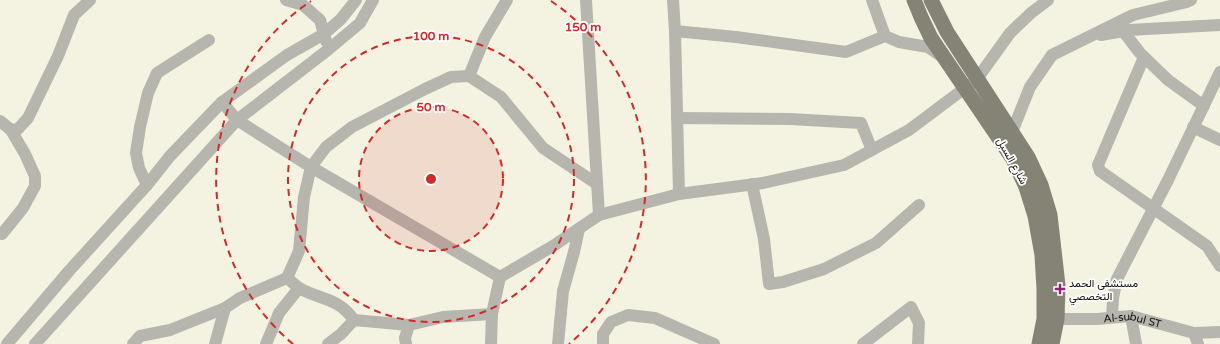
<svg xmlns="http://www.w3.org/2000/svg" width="1220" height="344" viewBox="0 0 1220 344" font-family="'Varela Round',Vazirmatn,sans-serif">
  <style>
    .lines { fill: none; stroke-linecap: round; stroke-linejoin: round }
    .minor { stroke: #b6b6ae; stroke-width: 12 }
    .major { stroke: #848376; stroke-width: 15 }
    .ring { fill: none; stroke: #d62828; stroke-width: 2; stroke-dasharray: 7 5 }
    .poi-dot { fill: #95207c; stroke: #fff; stroke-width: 1.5 }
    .labels { text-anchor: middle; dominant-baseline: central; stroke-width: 3.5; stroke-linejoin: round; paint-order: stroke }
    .street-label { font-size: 11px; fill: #0f0f09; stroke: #fff }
    .poi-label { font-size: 11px; fill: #0f0f09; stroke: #fff; text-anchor: start }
    .centre { fill: #d62828; stroke: #fff; stroke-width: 2 }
    .ring-label { font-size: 12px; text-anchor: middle; font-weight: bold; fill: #d62828; stroke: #fff; stroke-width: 3.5; stroke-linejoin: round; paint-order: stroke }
  </style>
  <rect width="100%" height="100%" fill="#f4f3e2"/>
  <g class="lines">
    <g class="minor">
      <path d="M 286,0 L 303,5 L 320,20 L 326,41"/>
      <path d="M 586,0 L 599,215"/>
      <path d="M 673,0 L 675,31"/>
      <path d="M 872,0 L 885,36 L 899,42 L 928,47 L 941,56"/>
      <path d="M 1123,31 L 1140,53 L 1168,80 L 1204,106"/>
      <path d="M 1101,35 L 1129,30 L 1220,25"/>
      <path d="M 1144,57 L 1098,165 L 1100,171 L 1207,246 L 1220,266"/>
      <path d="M 469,76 L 501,97 L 543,148 L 597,184"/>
      <path d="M 222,102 L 237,120 L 311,167 L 500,277"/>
      <path d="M 677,118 L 790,119 L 861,123 L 872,150"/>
      <path d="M 0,121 L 11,130 L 18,129 L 28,118 L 58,56 L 74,15 L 90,0"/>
      <path d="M 1193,127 L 1220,140"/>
      <path d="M 1012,132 L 1030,87 L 1052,55 L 1133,15 L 1187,2 L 1191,0"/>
      <path d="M 752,184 L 764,239 L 769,284 L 783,282 L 824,269 L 876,243 L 919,205"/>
      <path d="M 147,185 L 139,168 L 136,153 L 140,127 L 148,93 L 157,73 L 209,40"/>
      <path d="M 679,194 L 675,31 L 736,37 L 846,52 L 885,36"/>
      <path d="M 2,234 L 23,208 L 35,186 L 35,176 L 25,154 L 11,130"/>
      <path d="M 287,278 C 291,281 295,285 299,288 C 320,300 338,297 354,320"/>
      <path d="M 1131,316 L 1136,344"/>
      <path d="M 1112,317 L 1113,298 L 1117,279 L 1168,180 L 1220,72"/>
      <path id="s1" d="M 1049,319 L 1097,319 L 1131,316 L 1194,333 L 1220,332"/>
      <path d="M 1194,333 L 1198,344"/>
      <path d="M 7,344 L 69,271 L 147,185 L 170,156 L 222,102 L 287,55 L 324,34 L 341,19 L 356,0"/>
      <path d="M 35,344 L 237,120 L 329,49 L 360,23 L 373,0"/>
      <path d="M 133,344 L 140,336 L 170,330 L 225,308 L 240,298 L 287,278 L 299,251 L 304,197 L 311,167 L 326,147 L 352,127 L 425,89 L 451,77 L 469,76 L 485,37 L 507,0"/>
      <path d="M 215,344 L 225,308"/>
      <path d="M 266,344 L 279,313 L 299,288"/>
      <path d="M 328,344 L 341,334 L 354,320 L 409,325 L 443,317 L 492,314"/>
      <path d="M 406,344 L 405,338 L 409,325"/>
      <path d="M 491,344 L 492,314 L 500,277 L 553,246 L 599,215 L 679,194 L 763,183 L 844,165 L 909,130 L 977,79 L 1010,33 L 1031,13 L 1048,0"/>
      <path d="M 558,344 L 563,291 L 574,252 L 579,229"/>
      <path d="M 603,344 L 603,334 L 611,322 L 628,315 L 655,318 L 714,344"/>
      <path d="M 863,344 L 911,307 L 919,323 L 918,344"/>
    </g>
    <path class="major" d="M 914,0 L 921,17 L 931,38 L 1013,159 L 1026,187 L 1035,216 L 1042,255 L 1044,289 L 1044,319 L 1039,344
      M 931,0 L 947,32 L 1028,157 L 1041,185 L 1050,215 L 1058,285 L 1057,319 L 1052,344"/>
  </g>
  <circle cx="431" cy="179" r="72" fill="#d62828" fill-opacity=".12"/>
  <g class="ring">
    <circle cx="431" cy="179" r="72"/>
    <circle cx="431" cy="179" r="143"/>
    <path d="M293 344A215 215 0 0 1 311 1M551 1A215 215 0 0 1 569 344"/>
  </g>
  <path class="poi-dot" d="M1058 283h4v4h4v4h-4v4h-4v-4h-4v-4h4z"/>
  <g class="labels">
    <g class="street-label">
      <text transform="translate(1012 161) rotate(61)">شارع السبل</text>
      <text stroke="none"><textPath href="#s1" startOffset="84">Al-subul ST</textPath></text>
    </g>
    <g class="poi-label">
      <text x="1069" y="283">مستشفى الحمد<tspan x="1069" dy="13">التخصصي</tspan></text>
    </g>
  </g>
  <circle cx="431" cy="179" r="6" class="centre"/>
  <g class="ring-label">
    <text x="583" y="31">150 m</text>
    <text x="431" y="40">100 m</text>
    <text x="431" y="111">50 m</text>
  </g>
</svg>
